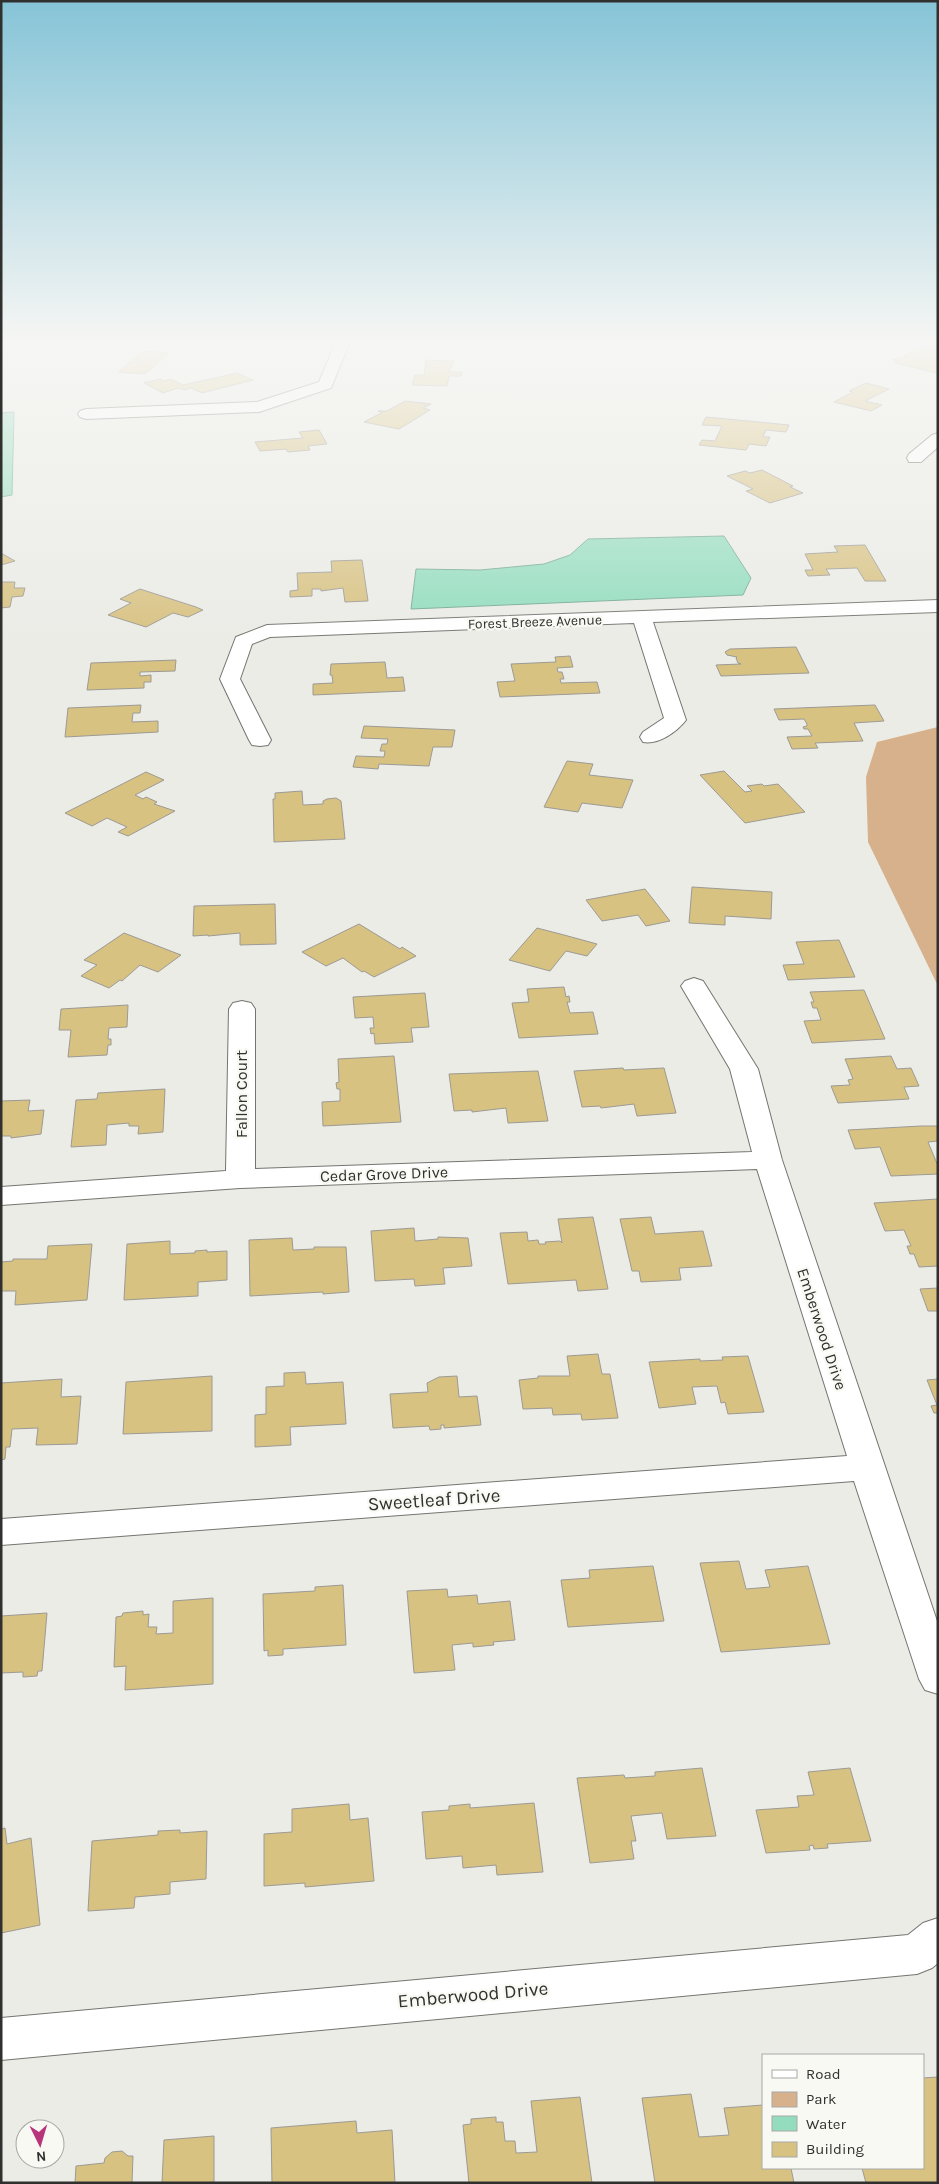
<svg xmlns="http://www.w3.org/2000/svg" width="939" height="2184" viewBox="0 0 939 2184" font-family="Karla,sans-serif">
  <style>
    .green { fill: #d6b18c }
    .water { fill: #93ddbe; stroke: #75a993 }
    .building { fill: #d8c282; stroke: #9c9a94 }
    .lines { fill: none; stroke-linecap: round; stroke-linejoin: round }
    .street-casing { stroke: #747570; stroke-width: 2 }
    .street { fill: #fff; fill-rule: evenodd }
    .labels { text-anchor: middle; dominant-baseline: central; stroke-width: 4.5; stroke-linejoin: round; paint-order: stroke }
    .far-street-label { font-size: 14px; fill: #30312f; stroke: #f8f9f3 }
    .street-label { font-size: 16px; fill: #30312f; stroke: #f8f9f3 }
    .near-street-label { font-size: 19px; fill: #30312f; stroke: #f8f9f3 }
  </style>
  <rect width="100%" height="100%" fill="#ebece6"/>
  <path class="green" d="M 938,727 L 938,986 L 868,842 L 866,777 L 877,742 Z"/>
  <path class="water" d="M 14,412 L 12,495 L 1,497 L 1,413 Z
    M 724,536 L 751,578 L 743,595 L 411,609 L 416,569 L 480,570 L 544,564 L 570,555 L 588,539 Z"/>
  <path class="building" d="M 938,346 L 937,373 L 895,363 L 898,361 L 893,360 L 907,357 L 904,356 L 922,347 L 932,349 Z
    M 143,351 L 169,353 L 145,374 L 118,372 Z
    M 426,360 L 454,361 L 449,372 L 462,372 L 461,376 L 449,376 L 447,386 L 412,385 L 415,375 L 424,375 Z
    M 237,373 L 253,380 L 202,393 L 191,388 L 185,390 L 178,388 L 163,393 L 144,383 L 160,379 L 164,381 L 171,379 L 183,385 Z
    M 866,383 L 889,389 L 865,401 L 882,405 L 871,411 L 834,402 L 853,392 L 849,391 Z
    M 405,401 L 431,404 L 423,408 L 430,410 L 399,429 L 364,422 L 383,412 L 378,411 L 387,411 Z
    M 706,417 L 789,425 L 786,432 L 766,430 L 763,437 L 770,437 L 766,446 L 749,444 L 746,450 L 699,445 L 702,440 L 715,441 L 722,426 L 702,425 Z
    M 319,430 L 327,444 L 308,446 L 310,450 L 288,452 L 286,449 L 260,451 L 255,442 L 303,438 L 299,432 Z
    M 762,470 L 793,486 L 790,487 L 803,493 L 770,503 L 746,491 L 753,489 L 727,476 L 745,471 L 750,473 Z
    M 865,545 L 886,581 L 865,581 L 857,568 L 826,569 L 830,575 L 808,576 L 805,570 L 813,570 L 805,554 L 838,552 L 834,546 Z
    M 1,553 L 15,561 L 1,565 Z
    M 362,560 L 368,601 L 345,602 L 343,588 L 321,591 L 321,589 L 312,589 L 312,596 L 290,597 L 290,591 L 298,590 L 297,573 L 332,572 L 331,561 Z
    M 1,582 L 15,582 L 14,588 L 25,588 L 23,596 L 12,597 L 10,607 L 1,608 Z
    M 140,589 L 196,607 L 203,610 L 188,617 L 173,613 L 146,627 L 108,615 L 131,603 L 120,599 Z
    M 796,647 L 809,673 L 721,676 L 716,665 L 741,664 L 738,663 L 736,658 L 737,657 L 727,655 L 725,652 L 730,649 Z
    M 570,656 L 573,667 L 557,668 L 558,672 L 562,672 L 564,679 L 560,679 L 561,683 L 597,682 L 600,693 L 500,697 L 497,682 L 515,681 L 511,664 L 556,662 L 555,657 Z
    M 176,660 L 175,671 L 140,672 L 140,676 L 151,675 L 151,682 L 144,682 L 144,688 L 87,690 L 91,663 Z
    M 385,662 L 387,678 L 403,677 L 405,691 L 313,695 L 313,684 L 333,683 L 332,675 L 330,675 L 331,664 Z
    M 141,705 L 140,713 L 133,713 L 132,722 L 158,721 L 158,732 L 65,737 L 68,708 Z
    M 875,705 L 884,721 L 854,723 L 863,741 L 815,743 L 818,748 L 792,749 L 787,737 L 812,736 L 808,729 L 804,729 L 803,727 L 807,726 L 807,724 L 804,719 L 779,720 L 774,709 Z
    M 364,726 L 455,730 L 452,747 L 433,747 L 429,766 L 379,764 L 378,769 L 353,767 L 356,756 L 384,757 L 385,751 L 380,751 L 382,744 L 387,744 L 388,739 L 361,738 Z
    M 567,761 L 593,764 L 589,775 L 633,780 L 622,808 L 582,803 L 578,812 L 544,807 Z
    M 724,771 L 745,792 L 752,791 L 747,786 L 762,784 L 764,786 L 778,784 L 805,812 L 745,823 L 700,775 Z
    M 146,772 L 164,780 L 135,795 L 143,799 L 146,797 L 157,802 L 154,804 L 175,811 L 128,836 L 118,832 L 127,827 L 107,818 L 92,826 L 65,813 Z
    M 302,791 L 303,805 L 323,804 L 323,801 L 327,799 L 336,798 L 341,801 L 345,839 L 274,842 L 273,799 L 275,799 L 275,793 Z
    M 692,887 L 772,892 L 771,919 L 725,916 L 725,925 L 689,923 Z
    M 645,889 L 670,921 L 646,926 L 638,915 L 602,921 L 586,900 Z
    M 275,904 L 276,944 L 240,945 L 240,933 L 208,936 L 208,935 L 193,936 L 194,906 Z
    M 359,924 L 400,949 L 402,947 L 416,956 L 374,977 L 364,971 L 362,972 L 343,958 L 326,966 L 302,952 Z
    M 537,928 L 564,935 L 597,944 L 587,956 L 566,951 L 550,971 L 509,960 Z
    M 124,933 L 181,955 L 158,972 L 140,965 L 122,981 L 120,980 L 109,988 L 81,976 L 97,965 L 84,960 Z
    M 839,940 L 855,977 L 788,980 L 783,965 L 804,964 L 796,942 Z
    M 564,987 L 566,997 L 569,996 L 570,1002 L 567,1002 L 570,1013 L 593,1012 L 598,1034 L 519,1038 L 512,1003 L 529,1002 L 527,989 Z
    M 864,990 L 885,1039 L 812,1043 L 804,1021 L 821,1020 L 817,1008 L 813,1008 L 811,1002 L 814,1002 L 810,992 Z
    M 425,993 L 429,1027 L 411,1028 L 413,1042 L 375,1044 L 374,1033 L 371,1034 L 370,1028 L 374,1028 L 373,1017 L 355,1018 L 353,997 Z
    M 128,1005 L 127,1027 L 109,1028 L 108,1039 L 111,1039 L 111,1045 L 108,1045 L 107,1055 L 68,1057 L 71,1030 L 59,1030 L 61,1009 Z
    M 394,1056 L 401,1122 L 323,1126 L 322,1102 L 340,1101 L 340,1089 L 337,1089 L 336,1083 L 339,1082 L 338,1059 Z
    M 891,1056 L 897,1069 L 911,1068 L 919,1086 L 904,1087 L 909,1099 L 838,1103 L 831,1086 L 850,1085 L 848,1080 L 853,1079 L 845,1059 Z
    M 623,1068 L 624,1070 L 664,1068 L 676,1113 L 637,1116 L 634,1104 L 601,1108 L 600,1106 L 582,1107 L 574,1071 Z
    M 538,1071 L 548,1121 L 508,1123 L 506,1108 L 472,1112 L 472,1110 L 454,1111 L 449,1074 Z
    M 165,1089 L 163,1132 L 138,1134 L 139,1126 L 129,1126 L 129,1123 L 107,1125 L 106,1145 L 71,1147 L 76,1100 L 97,1099 L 98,1093 Z
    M 30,1100 L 28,1111 L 44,1110 L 41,1134 L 11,1138 L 11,1136 L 1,1136 L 1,1101 Z
    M 921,1126 L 937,1126 L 938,1128 L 938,1141 L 928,1142 L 938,1166 L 938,1174 L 891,1176 L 880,1147 L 855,1149 L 848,1130 Z
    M 938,1199 L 938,1266 L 919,1267 L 914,1254 L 910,1254 L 907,1246 L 911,1246 L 904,1230 L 885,1231 L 874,1203 Z
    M 593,1217 L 608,1289 L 578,1291 L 576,1280 L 508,1284 L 500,1233 L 527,1232 L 528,1241 L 538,1240 L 539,1244 L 546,1244 L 545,1242 L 560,1241 L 562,1243 L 558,1219 Z
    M 651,1217 L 655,1234 L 703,1231 L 712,1266 L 679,1268 L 681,1280 L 641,1282 L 639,1271 L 632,1271 L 620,1219 Z
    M 414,1228 L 415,1241 L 438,1239 L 438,1237 L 468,1238 L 472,1266 L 443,1268 L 445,1284 L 415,1286 L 414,1279 L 375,1281 L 371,1231 Z
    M 292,1238 L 293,1250 L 314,1249 L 314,1247 L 346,1247 L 349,1292 L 323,1294 L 323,1292 L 250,1296 L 249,1240 Z
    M 170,1241 L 170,1254 L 195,1253 L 195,1251 L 207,1250 L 207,1252 L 227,1251 L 227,1280 L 198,1282 L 198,1296 L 124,1300 L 127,1244 Z
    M 92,1244 L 87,1300 L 15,1305 L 16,1291 L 1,1291 L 1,1262 L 13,1261 L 13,1259 L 47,1259 L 48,1246 Z
    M 938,1288 L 938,1311 L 928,1311 L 920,1289 Z
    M 598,1354 L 602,1374 L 610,1374 L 618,1418 L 582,1420 L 581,1414 L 553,1415 L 552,1408 L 523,1409 L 519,1380 L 538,1378 L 538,1376 L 570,1376 L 567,1356 Z
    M 748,1356 L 764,1412 L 728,1414 L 725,1402 L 721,1403 L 717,1386 L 692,1387 L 696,1404 L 659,1408 L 649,1362 L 700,1359 L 700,1361 L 723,1360 L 722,1357 Z
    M 305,1372 L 306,1384 L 343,1382 L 346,1424 L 290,1427 L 291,1445 L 255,1447 L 255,1415 L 266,1414 L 266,1387 L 284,1386 L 284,1373 Z
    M 212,1376 L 212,1431 L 123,1434 L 126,1382 Z
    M 457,1376 L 459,1397 L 477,1396 L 481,1425 L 444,1428 L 444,1425 L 441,1425 L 441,1429 L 430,1430 L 429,1426 L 393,1428 L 390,1394 L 428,1392 L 427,1383 L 439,1377 Z
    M 62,1379 L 61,1397 L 81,1396 L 77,1444 L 36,1445 L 38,1428 L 12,1429 L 10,1447 L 6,1447 L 5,1459 L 1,1460 L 1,1383 Z
    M 938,1379 L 938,1413 L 934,1413 L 931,1406 L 937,1405 L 927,1380 Z
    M 739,1561 L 746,1589 L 770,1587 L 765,1570 L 808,1566 L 830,1644 L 721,1652 L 700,1563 Z
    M 653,1566 L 664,1621 L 568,1627 L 561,1580 L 590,1578 L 589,1570 Z
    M 343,1585 L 346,1645 L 283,1649 L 283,1655 L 268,1656 L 268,1650 L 264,1651 L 263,1594 L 315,1591 L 315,1587 Z
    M 447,1589 L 448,1597 L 477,1595 L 478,1604 L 510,1601 L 515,1640 L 493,1642 L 494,1645 L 473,1647 L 473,1643 L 452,1645 L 455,1670 L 414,1673 L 407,1591 Z
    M 213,1598 L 213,1684 L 125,1690 L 126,1666 L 114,1667 L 116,1617 L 122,1616 L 123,1613 L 143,1611 L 143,1615 L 149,1614 L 148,1627 L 157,1627 L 156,1634 L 173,1633 L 173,1601 Z
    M 47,1613 L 42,1671 L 38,1671 L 37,1676 L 23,1677 L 23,1672 L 1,1673 L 1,1616 Z
    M 702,1768 L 716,1836 L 667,1839 L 662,1813 L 631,1816 L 636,1841 L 631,1841 L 634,1859 L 590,1863 L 577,1778 L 624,1775 L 625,1778 L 655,1776 L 655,1772 Z
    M 850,1768 L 871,1841 L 827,1844 L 828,1848 L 814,1849 L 813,1845 L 809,1846 L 810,1850 L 766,1853 L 756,1810 L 799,1807 L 797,1796 L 814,1795 L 808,1772 Z
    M 534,1803 L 543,1872 L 497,1875 L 496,1865 L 463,1868 L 462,1856 L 426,1859 L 422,1812 L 449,1810 L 449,1806 L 470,1804 L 470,1808 Z
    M 349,1804 L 350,1820 L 368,1818 L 374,1881 L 305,1887 L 305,1883 L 264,1886 L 264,1834 L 292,1832 L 292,1809 Z
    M 5,1828 L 7,1844 L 31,1838 L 40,1925 L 1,1933 L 1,1829 Z
    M 180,1830 L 180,1833 L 207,1831 L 206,1879 L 170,1882 L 170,1894 L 135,1897 L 134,1908 L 88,1911 L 92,1841 L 158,1835 L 158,1831 Z
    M 938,2077 L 938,2183 L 866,2183 L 862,2168 L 923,2168 L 923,2078 Z
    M 691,2094 L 699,2137 L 729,2135 L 724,2108 L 763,2105 L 763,2168 L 791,2168 L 794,2183 L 655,2183 L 642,2098 Z
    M 580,2097 L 592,2183 L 469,2183 L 463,2125 L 471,2124 L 471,2119 L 496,2117 L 496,2122 L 503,2122 L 505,2141 L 515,2141 L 516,2153 L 537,2152 L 531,2101 Z
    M 356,2121 L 357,2133 L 392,2130 L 395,2183 L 272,2183 L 271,2128 Z
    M 214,2136 L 214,2183 L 162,2183 L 164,2140 Z
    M 122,2151 L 128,2156 L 133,2156 L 132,2183 L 75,2183 L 76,2166 L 104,2163 L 105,2158 L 112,2152 Z"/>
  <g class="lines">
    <g class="street-casing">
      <path id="street" d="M 337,339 L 351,339 L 331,388 L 259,412 L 86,419 L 80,417 L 78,414 L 80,411 L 86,409 L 257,402 L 319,382 Z
        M 938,433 L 938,447 L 921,462 L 909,462 L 907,458 L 909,454 L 932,435 Z
        M 938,600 L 938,612 L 653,622 L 686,720 C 677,732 658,745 643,742 L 640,737 L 643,732 L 664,718 L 634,623 L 270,637 L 252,644 L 240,679 L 271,740 L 268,745 L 260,746 L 252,745 L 249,740 L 220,679 L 236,637 L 267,625 Z
        M 694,978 L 703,981 L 758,1069 L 782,1160 L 938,1624 L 938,1694 L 925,1690 L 919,1679 L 854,1481 L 1,1545 L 1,1519 L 847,1456 L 757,1169 L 240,1188 L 1,1205 L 1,1187 L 226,1171 L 229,1009 L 233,1003 L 242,1001 L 251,1003 L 255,1009 L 255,1169 L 752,1152 L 730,1069 L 681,986 L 685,981 Z
        M 938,1918 L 938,1963 L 932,1968 L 917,1974 L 1,2060 L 1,2018 L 908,1935 L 923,1923 Z"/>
    </g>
    <use href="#street" class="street"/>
  </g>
  <linearGradient id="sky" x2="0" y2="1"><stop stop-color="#86c4d7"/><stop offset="0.53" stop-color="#f6f6f4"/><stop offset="1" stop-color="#f6f6f4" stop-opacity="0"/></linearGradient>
  <rect width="939" height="644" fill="url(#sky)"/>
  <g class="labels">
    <g class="far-street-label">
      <text transform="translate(535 622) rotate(-2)">Forest Breeze Avenue</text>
    </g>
    <g class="street-label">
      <text transform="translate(241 1094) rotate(-90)">Fallon Court</text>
      <text transform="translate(384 1174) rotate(-2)">Cedar Grove Drive</text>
      <text transform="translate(822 1329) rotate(72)">Emberwood Drive</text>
    </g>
    <g class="near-street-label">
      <text transform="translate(434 1500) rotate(-4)">Sweetleaf Drive</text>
      <text transform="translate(473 1995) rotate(-5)">Emberwood Drive</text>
    </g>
  </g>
  <rect width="939" height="2184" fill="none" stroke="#30312f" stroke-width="5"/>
  <rect x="762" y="2054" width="162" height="115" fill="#f8f9f3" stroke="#a8a9a5"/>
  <rect x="772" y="2070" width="25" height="8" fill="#ffffff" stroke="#a8a9a5"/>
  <text x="806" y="2079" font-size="15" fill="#30312f">Road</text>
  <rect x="772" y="2092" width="25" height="15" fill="#d6b18c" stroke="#a8a9a5"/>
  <text x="806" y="2104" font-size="15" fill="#30312f">Park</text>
  <rect x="772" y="2116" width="25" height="15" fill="#93ddbe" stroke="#a8a9a5"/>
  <text x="806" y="2129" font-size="15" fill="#30312f">Water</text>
  <rect x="772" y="2142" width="25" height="15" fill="#d8c282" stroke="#a8a9a5"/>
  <text x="806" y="2154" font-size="15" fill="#30312f">Building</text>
  <g transform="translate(40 2144) rotate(175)"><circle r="24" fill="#f8f9f3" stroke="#a8a9a5"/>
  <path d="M0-4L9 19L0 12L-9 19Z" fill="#b8357c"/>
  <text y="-8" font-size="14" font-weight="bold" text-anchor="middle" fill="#30312f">N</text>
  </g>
</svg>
